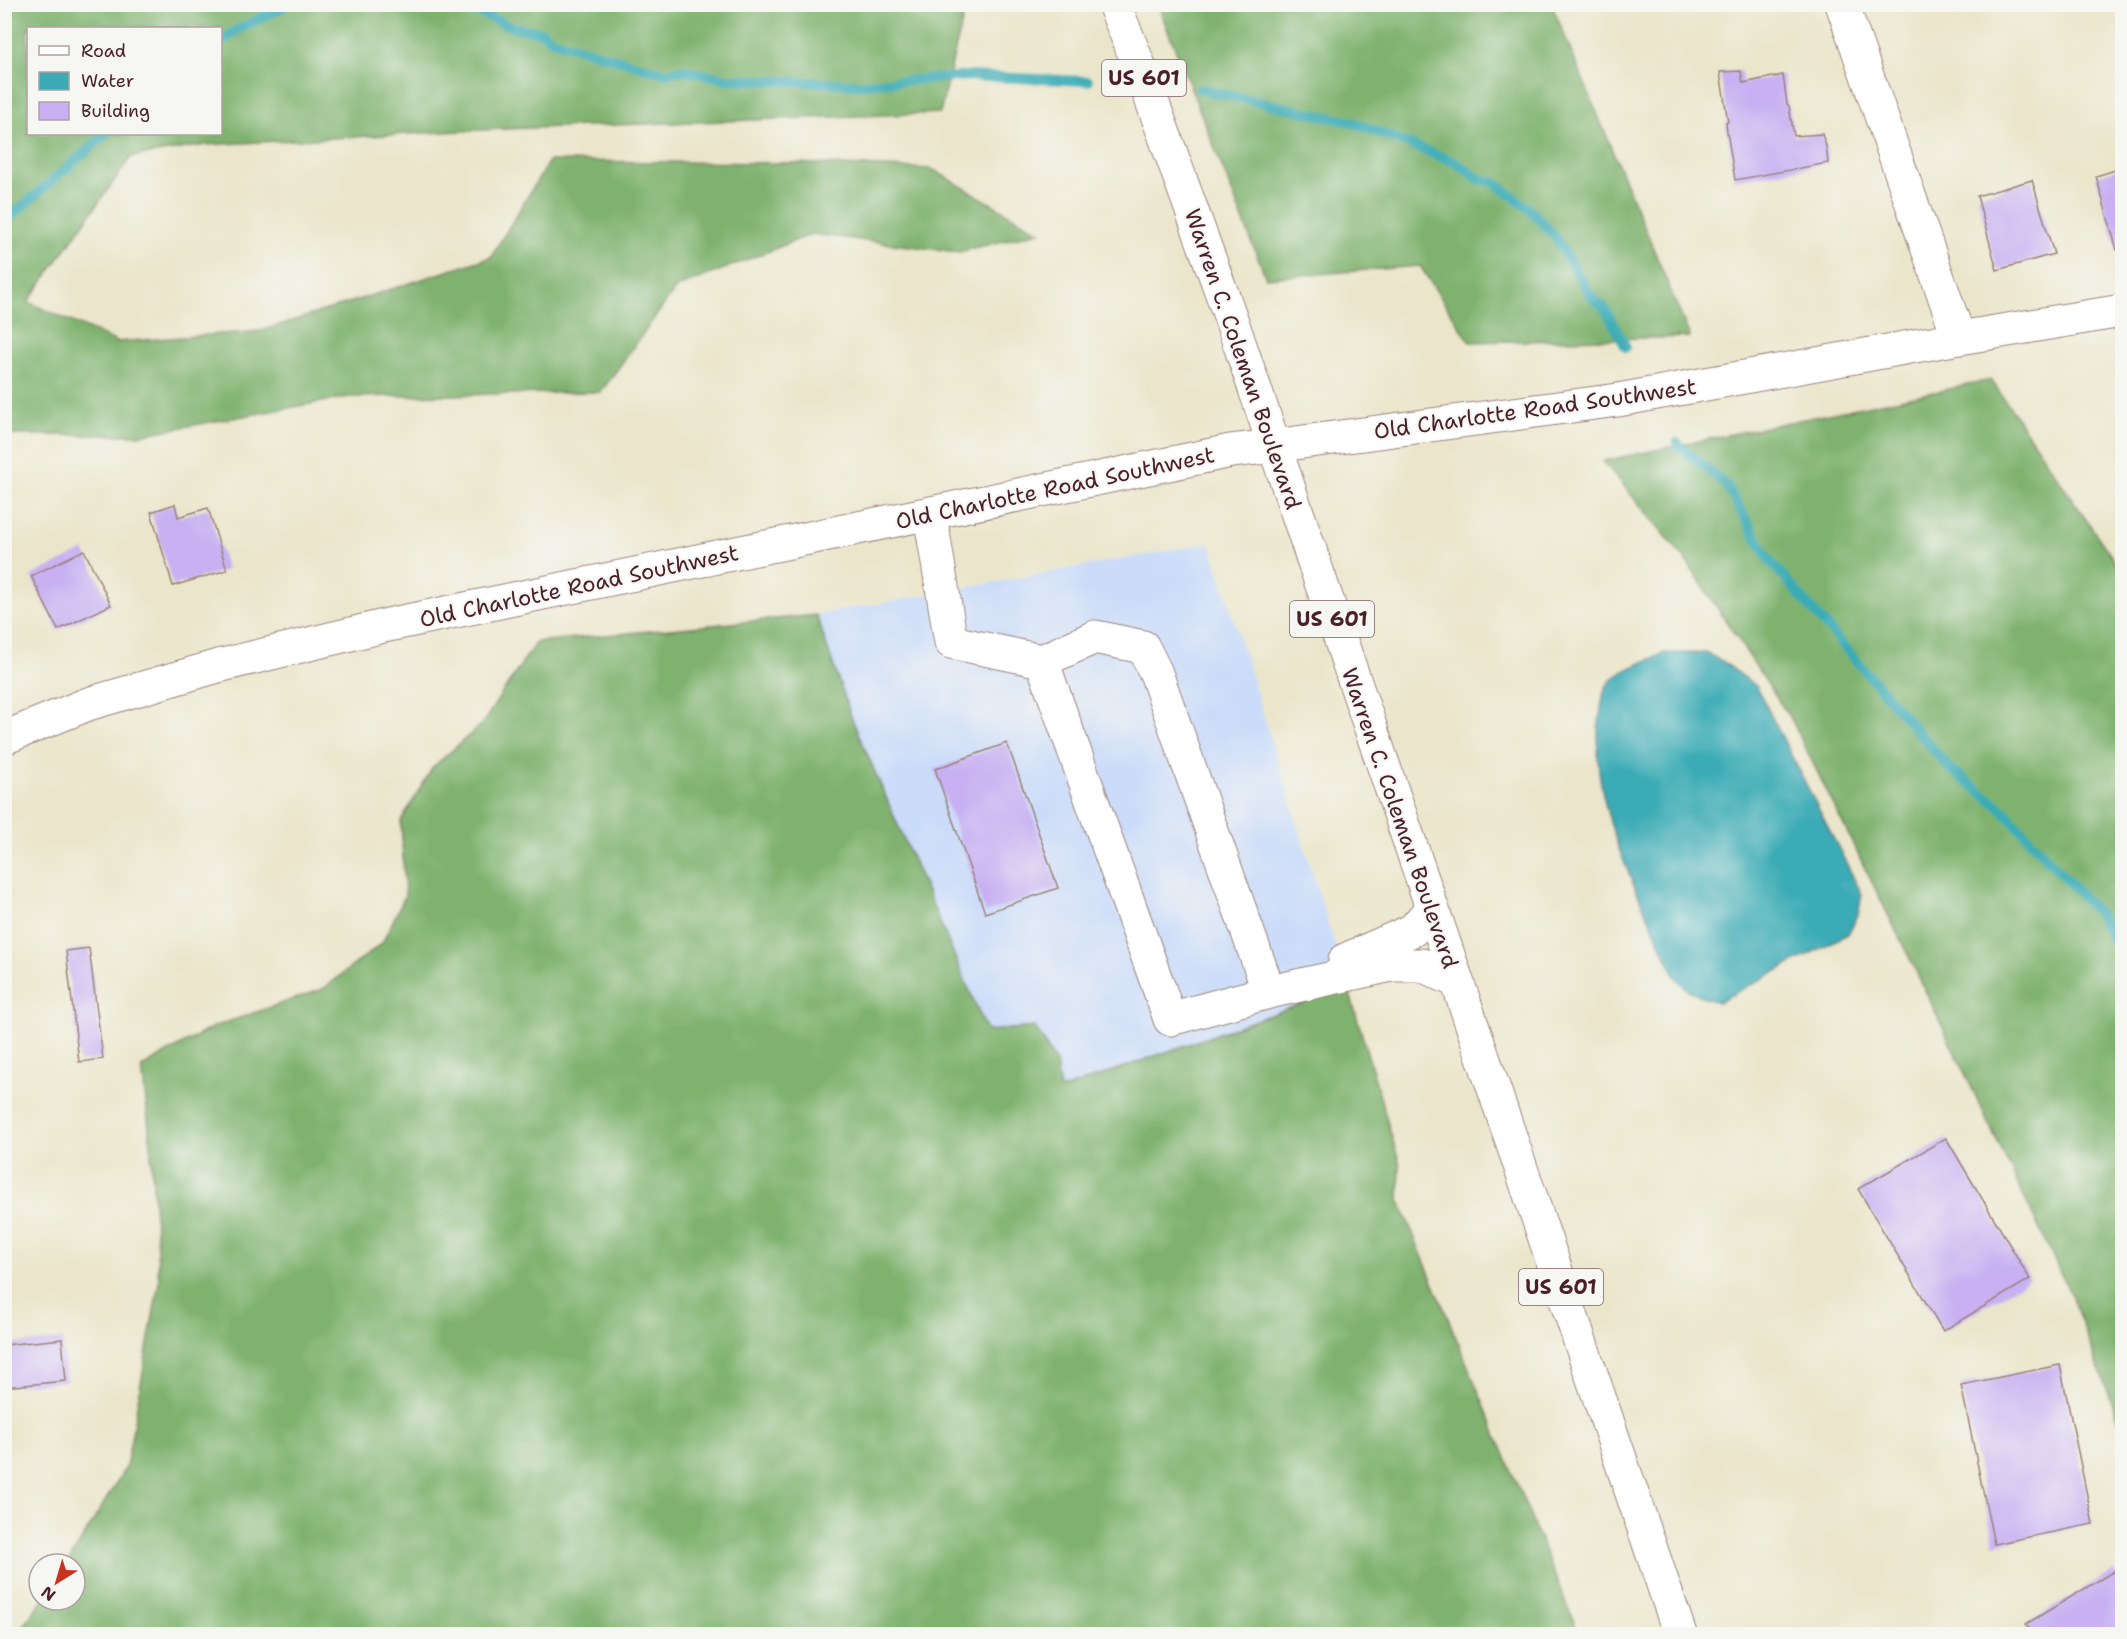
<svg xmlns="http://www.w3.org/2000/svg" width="2127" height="1639" viewBox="0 0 2127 1639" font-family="'Shantell Sans',sans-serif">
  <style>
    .built { fill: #cadcf9 }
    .forest { fill: #7fb26e; stroke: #64684c; stroke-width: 1.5; fill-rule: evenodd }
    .water { fill: #3aabb5; stroke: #426570; stroke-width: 1.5 }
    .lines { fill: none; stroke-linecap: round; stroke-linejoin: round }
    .stream { stroke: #3aabb5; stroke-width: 10 }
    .building { fill: #c8b0f2 }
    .minor-casing { stroke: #9a827b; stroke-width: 35 }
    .major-casing { stroke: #9a827b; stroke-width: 35 }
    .highway-casing { stroke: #9a827b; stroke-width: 35 }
    .minor { stroke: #fff; stroke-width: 33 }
    .major { stroke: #fff; stroke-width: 33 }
    .highway { stroke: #fff; stroke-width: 33 }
    .labels { text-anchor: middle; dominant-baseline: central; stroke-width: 4.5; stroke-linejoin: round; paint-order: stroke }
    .shield { fill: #f6f6f2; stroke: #7e6067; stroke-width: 1.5 }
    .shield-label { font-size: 21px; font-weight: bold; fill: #4a1f2b }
    .street-label { font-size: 22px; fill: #4a1f2b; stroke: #f6f6f2 }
  </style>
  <rect width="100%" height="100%" fill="#f6f6f2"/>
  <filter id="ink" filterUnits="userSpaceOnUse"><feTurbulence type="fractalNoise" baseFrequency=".0167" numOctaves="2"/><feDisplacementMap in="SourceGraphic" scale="12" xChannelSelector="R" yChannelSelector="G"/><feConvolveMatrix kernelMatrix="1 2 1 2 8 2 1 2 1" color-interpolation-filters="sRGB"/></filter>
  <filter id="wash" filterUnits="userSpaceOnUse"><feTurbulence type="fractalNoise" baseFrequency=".008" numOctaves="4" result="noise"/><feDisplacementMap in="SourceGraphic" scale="24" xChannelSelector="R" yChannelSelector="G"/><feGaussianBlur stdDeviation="1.35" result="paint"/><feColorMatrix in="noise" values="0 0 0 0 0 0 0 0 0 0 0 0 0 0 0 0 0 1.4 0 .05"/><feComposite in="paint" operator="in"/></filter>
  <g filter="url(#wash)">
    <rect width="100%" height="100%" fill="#ebe6cb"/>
    <path class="built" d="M 1210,543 L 1348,987 L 1060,1090 L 1056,1063 L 987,1031 L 852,719 L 816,615 Z"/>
    <path class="forest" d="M 4,5 L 966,5 L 940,113 L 480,130 L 205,145 L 131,157 L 28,302 L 117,342 L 261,331 L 491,257 L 549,161 L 795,163 L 932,169 L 1040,232 L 958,252 L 812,234 L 676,288 L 601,392 L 349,397 L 139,435 L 5,435 ZM 28,28 L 220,28 L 220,134 L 28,134 Z
      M 1158,5 L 1552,5 L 1690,337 L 1470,342 L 1420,266 L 1266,278 Z
      M 1991,380 L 2122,572 L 2122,1429 L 2072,1297 L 1912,963 L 1792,721 L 1685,559 L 1603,461 Z
      M 816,615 L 852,719 L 987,1031 L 1035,1027 L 1056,1063 L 1060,1090 L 1348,987 L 1400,1165 L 1399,1200 L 1579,1634 L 18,1634 L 42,1600 L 75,1600 L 75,1564 L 67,1564 L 126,1467 L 159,1282 L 150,1137 L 142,1067 L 213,1027 L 323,989 L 382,943 L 405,896 L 401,821 L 433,767 L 482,724 L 536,642 Z"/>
    <path class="water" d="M 1664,653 L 1706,653 L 1722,661 L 1756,686 L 1862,894 L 1858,915 L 1848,934 L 1718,1002 C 1703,998 1690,994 1679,981 C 1669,969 1664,950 1657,936 C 1626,869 1587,790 1600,714 C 1602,706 1602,694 1606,687 C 1617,669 1646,662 1664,653 Z"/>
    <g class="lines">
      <path class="stream" d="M 460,4 L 512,27 L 542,32 L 552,40 L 664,73 L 683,70 L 728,79 L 860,84 L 968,76 L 1088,81
        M 220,43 L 235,31 L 289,4
        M 1200,89 L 1352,122 L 1457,163 L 1479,179 L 1494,182 L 1532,211 L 1555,237 L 1593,299 L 1604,307 L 1626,347
        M 4,225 L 9,218 L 106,134
        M 1677,443 L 1726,485 L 1770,561 L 1950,769 L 1999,806 L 2100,916 L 2122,955"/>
    </g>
    <g id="blocks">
      <path class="building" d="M 1741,71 L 1743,83 L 1783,75 L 1787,104 L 1789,106 L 1794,136 L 1822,134 L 1826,146 L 1828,163 L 1735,180 L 1727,132 L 1726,122 L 1728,122 L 1720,72 Z
        M 2122,168 L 2122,249 L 2117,250 L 2096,176 Z
        M 2032,180 L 2054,254 L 1997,270 L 1977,196 Z
        M 175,504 L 178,517 L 208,508 L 227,570 L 173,586 L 151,512 Z
        M 84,550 L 111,605 L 58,630 L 31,576 Z
        M 1007,743 L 1058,888 L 985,913 L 935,769 Z
        M 89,948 L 103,1059 L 79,1062 L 66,951 Z
        M 1946,1138 L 2030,1279 L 1943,1331 L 1858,1189 Z
        M 62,1339 L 66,1381 L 4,1387 L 4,1345 Z
        M 2060,1365 L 2093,1524 L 1994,1544 L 1961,1385 Z
        M 2114,1571 L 2122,1586 L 2122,1634 L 2033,1634 L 2026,1624 Z"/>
    </g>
  </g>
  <g filter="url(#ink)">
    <use href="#blocks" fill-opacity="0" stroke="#9a827b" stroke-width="1.5"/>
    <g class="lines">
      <g class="minor-casing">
        <path id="minor" d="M 1842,4 L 1959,338
          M 930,514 L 951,642 L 1042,661 L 1095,637 L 1143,647 L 1156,673 L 1269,992
          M 1042,661 L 1170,1019 L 1269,992 L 1392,965 L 1422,965 L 1456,981
          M 4,738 L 88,704 L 218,666 L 388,625 L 1231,451 L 1273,446
          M 1345,960 L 1413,930 L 1432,908"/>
      </g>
      <g class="major-casing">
        <path id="major" d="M 1273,446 L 1618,400 L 1959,338 L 2122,311"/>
      </g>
      <g class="highway-casing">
        <path id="highway" d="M 1114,4 L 1140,68 L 1229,313 L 1680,1634"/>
      </g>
      <use href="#minor" class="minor"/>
      <use href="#major" class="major"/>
      <use href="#highway" class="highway"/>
    </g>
  </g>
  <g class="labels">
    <g class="shield">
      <rect x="1102" y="60" width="84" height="36" rx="4.5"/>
      <rect x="1290" y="601" width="84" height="36" rx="4.5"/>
      <rect x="1519" y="1269" width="84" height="36" rx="4.5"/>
    </g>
    <g class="shield-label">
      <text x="1144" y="78">US 601</text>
      <text x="1332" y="619">US 601</text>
      <text x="1561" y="1287">US 601</text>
    </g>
    <g class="street-label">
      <text transform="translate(1243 359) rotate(71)">Warren C. Coleman Boulevard</text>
      <text transform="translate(1535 409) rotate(-8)">Old Charlotte Road Southwest</text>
      <text transform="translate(1055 488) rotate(-12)">Old Charlotte Road Southwest</text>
      <text transform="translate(579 586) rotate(-12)">Old Charlotte Road Southwest</text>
      <text transform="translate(1400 818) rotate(71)">Warren C. Coleman Boulevard</text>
    </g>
  </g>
  <rect width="2127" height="1639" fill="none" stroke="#f6f6f2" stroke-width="24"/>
  <rect x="27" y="27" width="195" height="108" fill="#f6f6f2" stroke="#b1a0a2" stroke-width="1.5"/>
  <rect x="39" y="46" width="30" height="9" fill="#ffffff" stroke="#b1a0a2" stroke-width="1.5"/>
  <text x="81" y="57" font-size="18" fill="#4a1f2b">Road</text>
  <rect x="39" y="72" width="30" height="18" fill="#3aabb5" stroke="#b1a0a2" stroke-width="1.5"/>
  <text x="81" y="87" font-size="18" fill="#4a1f2b">Water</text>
  <rect x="39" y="102" width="30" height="18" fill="#c8b0f2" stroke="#b1a0a2" stroke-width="1.5"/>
  <text x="81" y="117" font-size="18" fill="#4a1f2b">Building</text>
  <g transform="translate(57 1582) rotate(217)"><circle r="28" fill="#f6f6f2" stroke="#b1a0a2" stroke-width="1.5"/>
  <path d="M0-4.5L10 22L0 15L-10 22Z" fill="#c8321e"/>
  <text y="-9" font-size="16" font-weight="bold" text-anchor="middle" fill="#4a1f2b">N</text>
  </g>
</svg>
